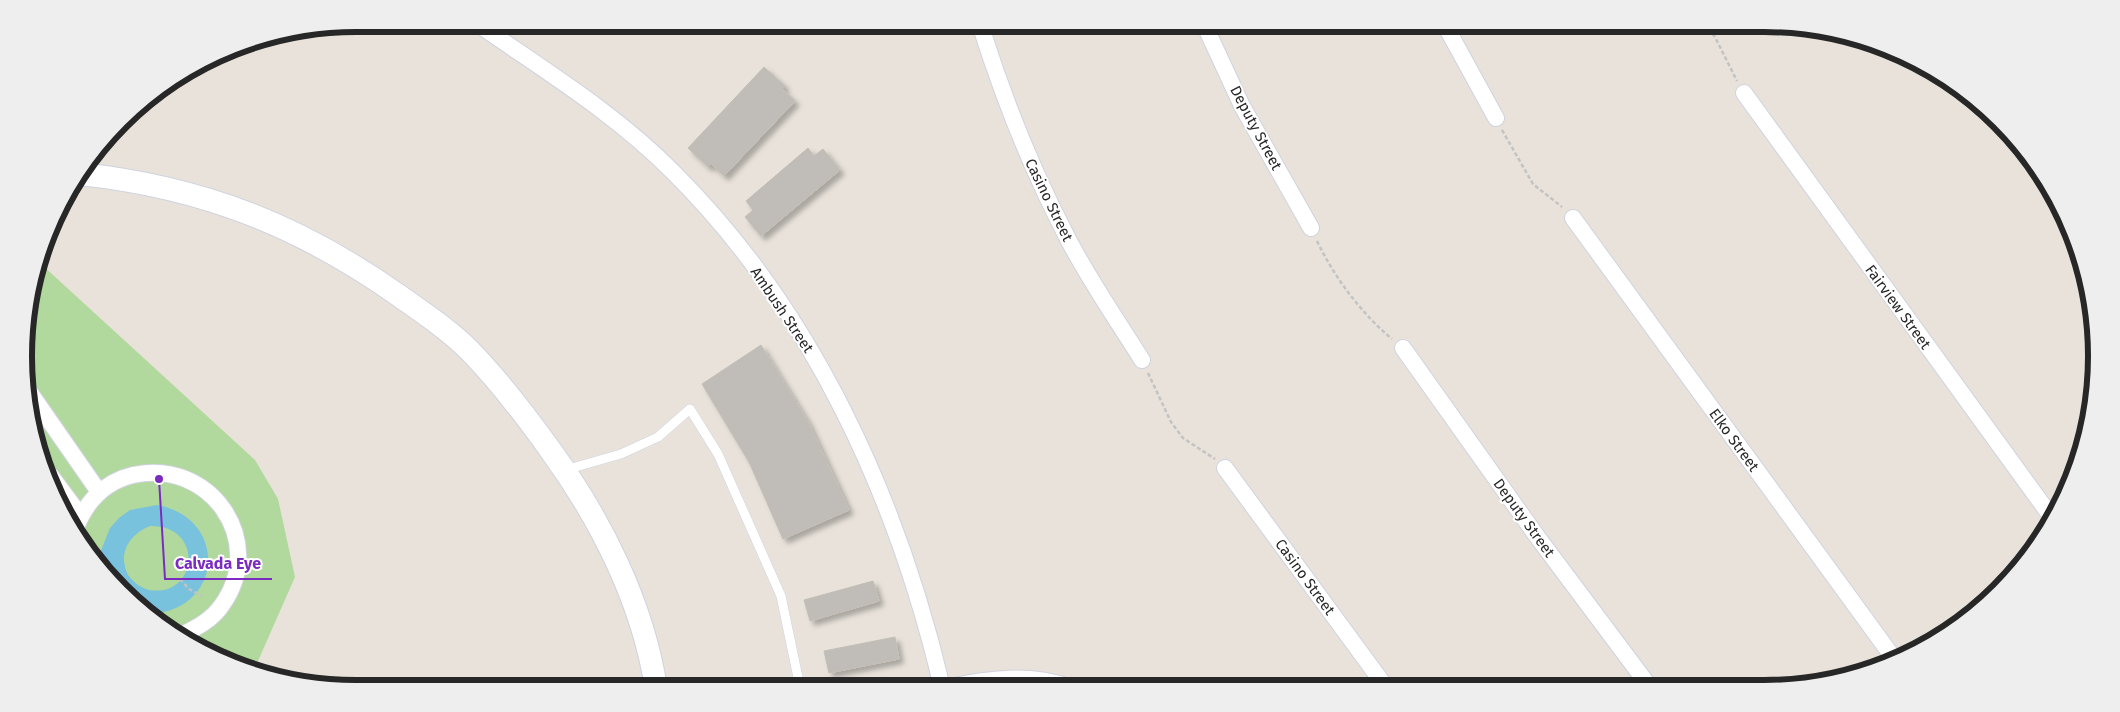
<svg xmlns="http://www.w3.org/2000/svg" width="2120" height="712" viewBox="0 0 2120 712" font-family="'Fira Sans',sans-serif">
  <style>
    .green { fill: #b1d89d }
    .water { fill: #79c2de; fill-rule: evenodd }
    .building { fill: #c0bcb7; stroke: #c3beb5; filter: url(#shadow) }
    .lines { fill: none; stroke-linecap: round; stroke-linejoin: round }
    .service-casing { stroke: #d0d3df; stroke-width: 10 }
    .minor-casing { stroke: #d0d3df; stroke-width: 18 }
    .secondary-casing { stroke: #d0d3df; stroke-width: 24 }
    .path { stroke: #c3c3c3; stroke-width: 2.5; stroke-dasharray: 4 2.5; stroke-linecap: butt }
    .service { stroke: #fff; stroke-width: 9 }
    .minor { stroke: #fff; stroke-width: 16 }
    .secondary { stroke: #fff; stroke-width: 22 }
    .labels { text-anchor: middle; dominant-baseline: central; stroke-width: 4; stroke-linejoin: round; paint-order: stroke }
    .street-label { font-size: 15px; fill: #272727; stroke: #fff }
    .rim { fill: none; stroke: #272727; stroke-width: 6 }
    .leader { fill: none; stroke: #7b2cbf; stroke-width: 2 }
    .callout-dot { fill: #7b2cbf; stroke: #fff; stroke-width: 2 }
    .callout-label { font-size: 16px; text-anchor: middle; font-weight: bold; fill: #7b2cbf; stroke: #fff; stroke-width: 4; stroke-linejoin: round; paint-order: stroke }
  </style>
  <defs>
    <filter id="shadow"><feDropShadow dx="4.5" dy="4.5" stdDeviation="2.5" flood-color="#0004"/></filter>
  </defs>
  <rect width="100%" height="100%" fill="#e8e2da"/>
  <path class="green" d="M 41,264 L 255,460 L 278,499 L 295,577 L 254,670 L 171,632 L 121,591 L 80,541 L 35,442 L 24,378 L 27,313 Z"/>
  <path class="water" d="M 157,505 C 228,518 224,608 152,614 L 121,591 L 101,566 L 100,553 L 110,528 L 119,518 L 130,510 ZM 150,526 C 205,525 198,598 149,590 C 141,588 133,582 128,575 C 117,553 130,534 150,526 Z"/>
  <path class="building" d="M 764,67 L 785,86 L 782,89 L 795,101 L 724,176 L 711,164 L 708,167 L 688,148 Z
    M 808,148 L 814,156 L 823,149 L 840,170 L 761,236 L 745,217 L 753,210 L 746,201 Z
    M 761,345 L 808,422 L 849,510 L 783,539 L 749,462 L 702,384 Z
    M 873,581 L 879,601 L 810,621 L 804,600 Z
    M 895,637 L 899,659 L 829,673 L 824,651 Z"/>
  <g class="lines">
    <g class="service-casing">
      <path id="service" d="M 565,470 L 621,454 L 658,437 L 690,409 L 718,454 L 781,596 L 800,687"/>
    </g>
    <g class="minor-casing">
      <path id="minor" d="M 1445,25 L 1496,118
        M 1205,26 L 1242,106 L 1311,228
        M 981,27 C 1004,100 1032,170 1067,237 C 1089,280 1117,320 1142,360
        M 485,29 C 550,74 618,116 673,172 C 813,311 897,497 942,687
        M 1744,93 L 2053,519
        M 1573,218 L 1895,660
        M 1403,348 L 1536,535 L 1649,686
        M 26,387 L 99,492
        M 1225,468 L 1385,686
        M 51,476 L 80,515
        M 75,530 C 85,503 104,482 133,475 C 209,458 268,540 222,605 C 212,620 196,628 180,636
        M 950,687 C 987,679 1030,673 1068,687"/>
    </g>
    <g class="secondary-casing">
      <path id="secondary" d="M 80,174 C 203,187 301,226 401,297 C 425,314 449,330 470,351 C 500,382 526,416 551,451 C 601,520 643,603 656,688"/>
    </g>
    <path class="path" d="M 1704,24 L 1715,37 L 1737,81
      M 1502,130 L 1533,184 L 1562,207
      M 1317,241 C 1335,278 1360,312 1392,339
      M 1148,373 L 1171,422 L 1183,438 L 1215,459
      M 180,579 L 189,589 L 202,596"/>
    <use href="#service" class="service"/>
    <use href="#minor" class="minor"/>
    <use href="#secondary" class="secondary"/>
  </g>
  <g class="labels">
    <g class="street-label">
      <text transform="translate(1256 128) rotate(62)">Deputy Street</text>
      <text transform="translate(1049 200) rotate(64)">Casino Street</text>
      <text transform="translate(1898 307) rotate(54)">Fairview Street</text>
      <text transform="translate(782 310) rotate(56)">Ambush Street</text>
      <text transform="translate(1734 440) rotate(54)">Elko Street</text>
      <text transform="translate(1524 518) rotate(54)">Deputy Street</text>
      <text transform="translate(1305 577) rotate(54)">Casino Street</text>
    </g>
  </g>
  <path d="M0 0H2120V712H0ZM356 32H1764A324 324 0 0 1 2088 356V356A324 324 0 0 1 1764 680H356A324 324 0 0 1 32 356V356A324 324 0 0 1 356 32Z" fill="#eee" fill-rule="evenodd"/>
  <path class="rim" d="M356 32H1764A324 324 0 0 1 2088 356V356A324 324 0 0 1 1764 680H356A324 324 0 0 1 32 356V356A324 324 0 0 1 356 32Z"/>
  <path class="leader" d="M159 479L165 579H272"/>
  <circle class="callout-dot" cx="159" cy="479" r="5"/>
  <g class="callout-label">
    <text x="218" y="569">Calvada Eye</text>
  </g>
</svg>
